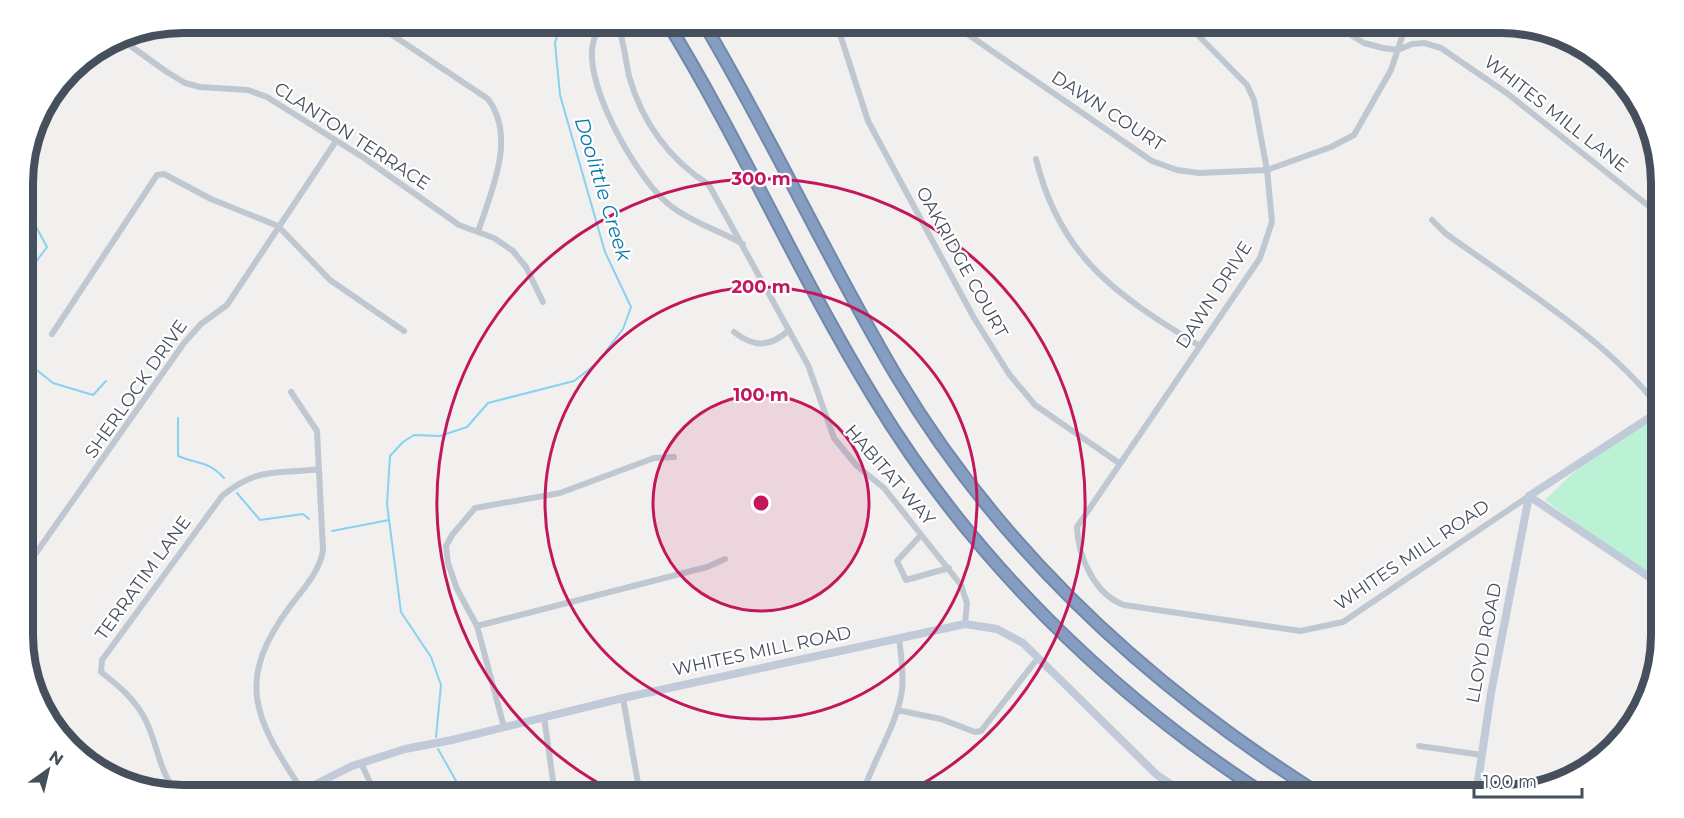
<svg xmlns="http://www.w3.org/2000/svg" width="1684" height="818" viewBox="0 0 1684 818" font-family="Montserrat,sans-serif">
  <style>
    .green { fill: #bbf1d4 }
    .lines { fill: none; stroke-linecap: round; stroke-linejoin: round }
    .stream { stroke: #87d2f0; stroke-width: 2 }
    .highway-casing { stroke: #7088ac; stroke-width: 14 }
    .street { stroke: #bfc8d1; stroke-width: 6 }
    .secondary { stroke: #c1cad9; stroke-width: 8 }
    .highway { stroke: #849dc0; stroke-width: 10 }
    .ring { fill: none; stroke: #c2185b; stroke-width: 3 }
    .labels { text-anchor: middle; dominant-baseline: central; stroke-width: 4.5; stroke-linejoin: round; paint-order: stroke }
    .street-label { font-size: 18px; fill: #46505d; stroke: #fff }
    .water-label { font-size: 20px; font-style: italic; fill: #077aa8; stroke: #fff }
    .rim { fill: none; stroke: #46505d; stroke-width: 8 }
    .centre { fill: #c2185b; stroke: #fff; stroke-width: 3 }
    .ring-label { font-size: 18px; text-anchor: middle; font-weight: bold; fill: #c2185b; stroke: #fff; stroke-width: 4.5; stroke-linejoin: round; paint-order: stroke }
  </style>
  <rect width="100%" height="100%" fill="#f2efef"/>
  <path class="green" d="M 1661,408 L 1661,586 L 1545,500 L 1598,449 Z"/>
  <g class="lines">
    <path class="stream" d="M 23,214 L 34,223 L 47,247 L 23,279
      M 23,359 L 53,383 L 93,395 L 106,381
      M 178,418 L 178,456 C 199,465 207,460 224,478
      M 237,493 L 260,520 L 303,514 L 309,519
      M 332,531 L 389,520
      M 436,737 L 441,685 L 431,657 L 401,612 L 387,504 L 390,456 L 403,442 L 414,435 L 440,436 L 467,427 L 488,403 L 574,381 L 596,364 L 623,329 L 631,307 L 605,252 L 560,95 L 555,43 L 561,22
      M 438,749 L 464,795"/>
    <g class="highway-casing">
      <path id="highway" d="M 667,22 C 742,144 799,276 874,398 C 971,558 1109,694 1266,795
        M 703,22 C 772,138 828,261 897,377 C 1001,551 1151,688 1321,795"/>
    </g>
    <path class="street" d="M 373,22 L 488,99 C 517,138 491,191 478,232
      M 607,22 C 603,27 598,32 595,37 C 578,77 636,176 666,202 C 688,221 718,230 743,244
      M 616,22 C 624,38 625,58 629,76 C 642,122 669,159 709,185 L 808,365 L 834,438 L 857,466 L 884,488 L 961,585 L 967,603 L 965,624
      M 950,22 L 1152,161 L 1177,170 L 1199,173 L 1267,170 L 1331,147 L 1354,135 L 1391,70 L 1407,22
      M 1185,22 L 1247,85 L 1254,100 L 1267,170 L 1272,222 L 1260,258 L 1077,527 C 1078,556 1094,594 1124,605 L 1300,631 L 1343,622 L 1529,496
      M 1330,22 L 1364,43 L 1383,48 L 1398,50 L 1412,44 L 1424,43 L 1441,48 L 1508,94 L 1660,215
      M 839,31 L 868,121 L 974,318 L 1009,374 L 1035,405 L 1119,463
      M 118,37 L 167,72 L 185,83 L 200,87 L 248,90 L 267,97 L 364,158 L 459,225 L 494,238 L 513,251 L 526,267 L 543,302
      M 1036,159 C 1060,258 1118,296 1200,346
      M 1432,220 L 1445,233 C 1518,286 1607,339 1661,410
      M 734,332 C 754,348 771,347 789,330
      M 52,334 L 157,175 L 164,174 L 211,199 L 278,226 L 330,280 L 404,331
      M 291,392 L 317,431 L 323,550 C 320,571 304,588 291,605 C 235,680 253,717 302,790
      M 921,535 L 897,561 L 906,580 L 949,568
      M 24,570 L 184,343 L 201,324 L 227,305 L 336,141
      M 477,626 L 707,567 L 725,559
      M 623,698 L 640,795
      M 897,710 L 941,719 L 975,732 L 981,731 L 1038,658
      M 544,717 L 555,795
      M 504,727 L 477,626 L 457,589 L 448,563 L 446,546 L 452,535 L 475,508 L 560,493 L 654,458 L 674,457
      M 1419,746 L 1482,755
      M 361,763 L 376,795
      M 178,794 C 159,773 158,745 146,721 C 136,700 119,686 101,672 L 102,660 L 222,496 C 258,466 277,475 318,469
      M 862,795 C 873,760 897,726 902,690 C 904,673 901,655 899,638"/>
    <path class="secondary" d="M 1529,496 L 1661,585
      M 1529,496 L 1661,410
      M 294,795 L 352,766 L 405,749 L 452,740 L 623,698 L 965,624 L 997,629 L 1023,643 L 1157,775 L 1187,795
      M 1476,795 L 1491,693 L 1529,496"/>
    <use href="#highway" class="highway"/>
  </g>
  <circle cx="761" cy="503" r="108" fill="#c2185b" fill-opacity=".12"/>
  <g class="ring">
    <circle cx="761" cy="503" r="108"/>
    <circle cx="761" cy="503" r="216"/>
    <path d="M619 794A324 324 0 1 1 903 794"/>
  </g>
  <g class="labels">
    <g class="street-label">
      <text transform="translate(1108 111) rotate(33)">DAWN COURT</text>
      <text transform="translate(1556 114) rotate(38)">WHITES MILL LANE</text>
      <text transform="translate(352 136) rotate(33)">CLANTON TERRACE</text>
      <text transform="translate(962 262) rotate(61)">OAKRIDGE COURT</text>
      <text transform="translate(1214 295) rotate(-57)">DAWN DRIVE</text>
      <text transform="translate(136 389) rotate(-55)">SHERLOCK DRIVE</text>
      <text transform="translate(890 475) rotate(49)">HABITAT WAY</text>
      <text transform="translate(1412 555) rotate(-34)">WHITES MILL ROAD</text>
      <text transform="translate(143 578) rotate(-54)">TERRATIM LANE</text>
      <text transform="translate(1484 643) rotate(-79)">LLOYD ROAD</text>
      <text transform="translate(762 651) rotate(-12)">WHITES MILL ROAD</text>
    </g>
    <g class="water-label">
      <text transform="translate(603 189) rotate(73)">Doolittle Creek</text>
    </g>
  </g>
  <path d="M0 0H1684V818H0ZM183 33H1501A150 150 0 0 1 1651 183V635A150 150 0 0 1 1501 785H183A150 150 0 0 1 33 635V183A150 150 0 0 1 183 33Z" fill="#fff" fill-rule="evenodd"/>
  <path class="rim" d="M183 33H1501A150 150 0 0 1 1651 183V635A150 150 0 0 1 1501 785H183A150 150 0 0 1 33 635V183A150 150 0 0 1 183 33Z"/>
  <circle cx="761" cy="503" r="9" class="centre"/>
  <g class="ring-label">
    <text x="761" y="185">300 m</text>
    <text x="761" y="293">200 m</text>
    <text x="761" y="401">100 m</text>
  </g>
  <g transform="translate(48 770) rotate(34)" stroke="#ffffff" stroke-width="4.5" paint-order="stroke">
  <path d="M0-4.5L10 22L0 15L-10 22Z" fill="#46505d"/>
  <text y="-9" font-size="16" font-weight="bold" text-anchor="middle" fill="#46505d">N</text>
  </g>
  <path d="M1474 788v9h108v-9" fill="none" stroke="#46505d" stroke-width="3"/>
  <text x="1483" y="788" font-size="18" fill="#46505d" stroke="#ffffff" stroke-width="4.5" paint-order="stroke">100 m</text>
</svg>
